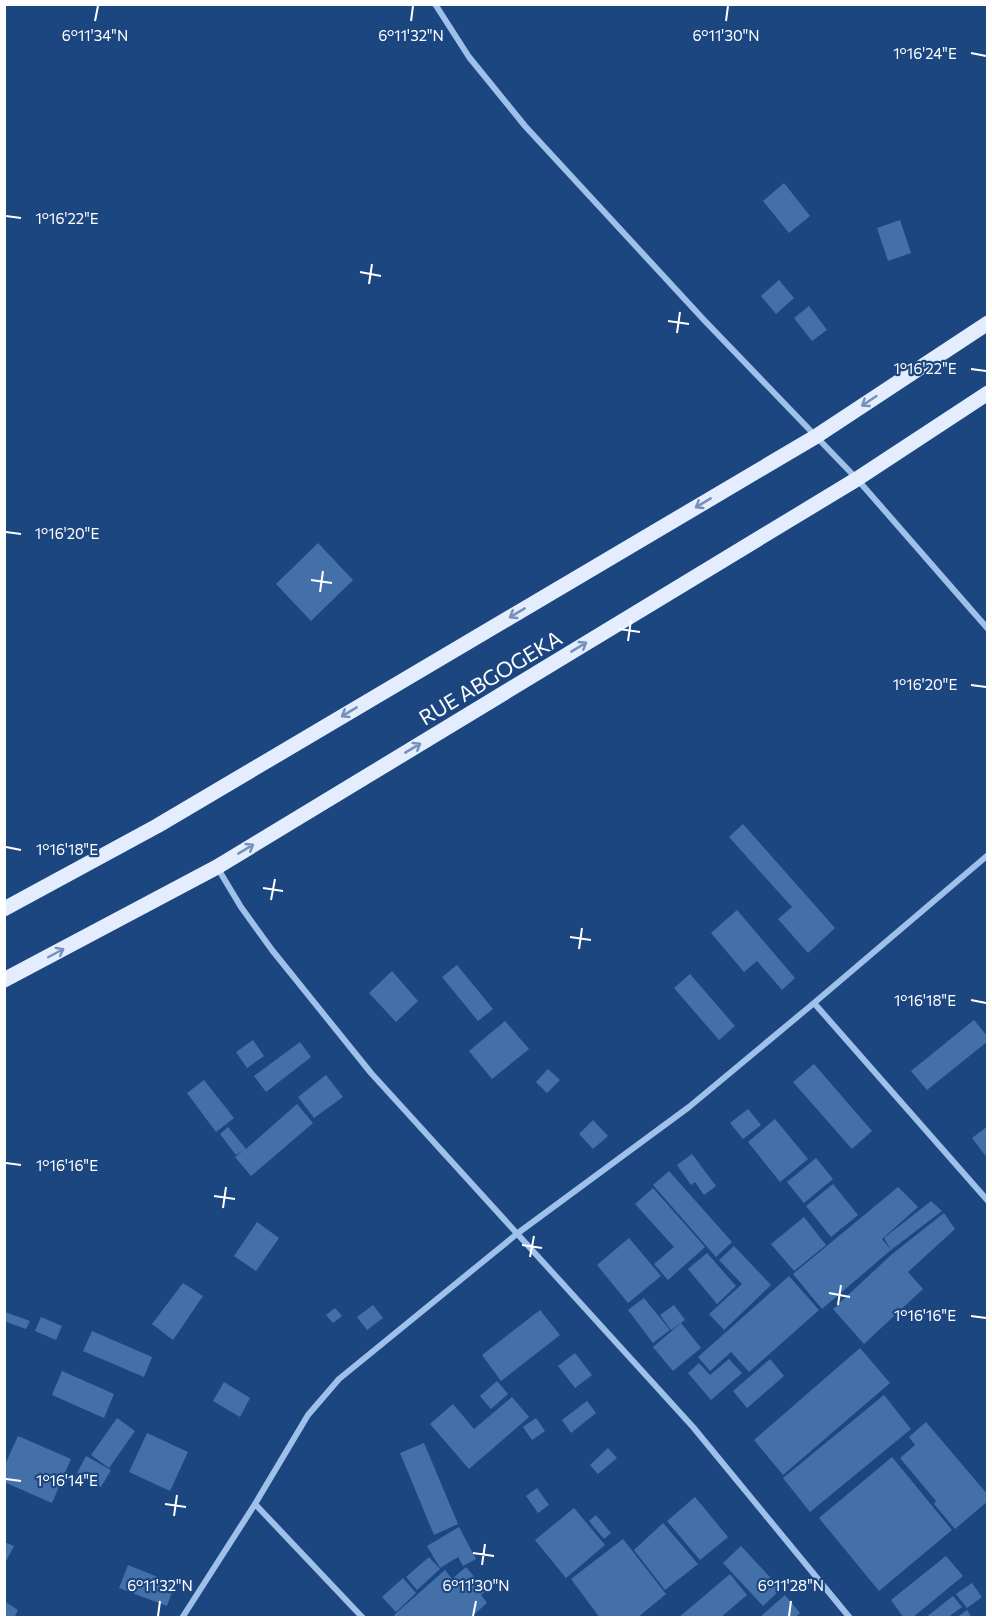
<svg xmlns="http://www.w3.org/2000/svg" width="992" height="1622" viewBox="0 0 992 1622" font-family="Commissioner,sans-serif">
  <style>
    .building { fill: #4470aa }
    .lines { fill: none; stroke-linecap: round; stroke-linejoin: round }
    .street { stroke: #9fc0e9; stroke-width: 6 }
    .primary { stroke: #e3edfe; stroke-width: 15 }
    .oneway { stroke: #7691b9 }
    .ticks { fill: none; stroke: #fff; stroke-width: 2 }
    .labels { text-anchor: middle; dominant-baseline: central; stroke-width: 4.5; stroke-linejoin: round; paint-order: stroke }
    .street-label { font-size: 21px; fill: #fff; stroke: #1c4680 }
    .ticks-label { font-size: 15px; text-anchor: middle; fill: #fff; stroke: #1c4680; stroke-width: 4.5; stroke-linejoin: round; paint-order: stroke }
  </style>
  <rect width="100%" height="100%" fill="#1c4680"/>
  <path class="building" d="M 784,183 L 810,216 L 789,233 L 763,201 Z
    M 900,220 L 911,253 L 888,261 L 877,228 Z
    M 779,280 L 794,298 L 776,314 L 761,296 Z
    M 809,306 L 827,330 L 812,341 L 794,318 Z
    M 318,543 L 353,580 L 311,621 L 276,584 Z
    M 743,824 L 835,928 L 808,953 L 778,919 L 792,907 L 729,837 Z
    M 737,910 L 795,978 L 782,990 L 757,961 L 744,972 L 711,933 Z
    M 457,965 L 493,1009 L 478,1021 L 442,977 Z
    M 392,971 L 418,1001 L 396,1022 L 369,993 Z
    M 690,974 L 735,1026 L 719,1040 L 674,988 Z
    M 974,1020 L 988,1037 L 988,1041 L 927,1090 L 911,1071 Z
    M 505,1021 L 529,1049 L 492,1079 L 469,1051 Z
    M 253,1040 L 264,1056 L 247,1068 L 236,1052 Z
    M 300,1042 L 311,1057 L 266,1092 L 254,1076 Z
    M 814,1064 L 872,1131 L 852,1149 L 793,1082 Z
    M 548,1069 L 560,1080 L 547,1093 L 536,1082 Z
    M 326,1075 L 343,1097 L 314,1118 L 298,1097 Z
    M 204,1080 L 234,1118 L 216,1132 L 187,1093 Z
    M 297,1104 L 313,1123 L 251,1176 L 235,1157 L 244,1150 L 236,1155 L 220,1134 L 228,1127 L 246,1149 Z
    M 748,1109 L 761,1125 L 743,1139 L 730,1123 Z
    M 775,1119 L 808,1159 L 780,1182 L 748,1142 Z
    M 593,1120 L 608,1136 L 593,1149 L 579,1134 Z
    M 988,1126 L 988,1159 L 972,1138 Z
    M 692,1154 L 716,1186 L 704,1195 L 695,1182 L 691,1185 L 677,1165 Z
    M 816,1158 L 833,1179 L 804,1203 L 787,1182 Z
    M 669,1171 L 732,1242 L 716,1257 L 653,1185 Z
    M 833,1184 L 858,1215 L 831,1237 L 806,1206 Z
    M 898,1187 L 918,1207 L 882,1239 L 891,1250 L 822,1309 L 793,1274 Z
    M 653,1188 L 705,1247 L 668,1280 L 654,1264 L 674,1247 L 635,1204 Z
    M 931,1201 L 942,1211 L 891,1250 L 884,1238 Z
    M 944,1213 L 955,1229 L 908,1272 L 923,1289 L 864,1344 L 833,1309 L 891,1255 Z
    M 804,1217 L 826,1245 L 794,1271 L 771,1244 Z
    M 257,1222 L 279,1238 L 256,1271 L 234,1256 Z
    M 629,1238 L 661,1276 L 628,1303 L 597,1265 Z
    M 734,1246 L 771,1285 L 724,1330 L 709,1314 L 742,1284 L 719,1260 Z
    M 707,1253 L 736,1286 L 717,1304 L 688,1269 Z
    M 789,1276 L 819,1310 L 749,1372 L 731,1352 L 710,1371 L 698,1357 Z
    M 183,1283 L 203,1296 L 173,1340 L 152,1324 Z
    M 644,1298 L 670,1330 L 653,1343 L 628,1310 Z
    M 373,1305 L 383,1318 L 367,1330 L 357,1317 Z
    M 674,1305 L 685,1320 L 671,1330 L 660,1315 Z
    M 335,1308 L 342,1316 L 333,1323 L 326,1315 Z
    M 540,1310 L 560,1335 L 501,1381 L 482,1355 Z
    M 5,1312 L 30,1321 L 26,1329 L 4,1321 Z
    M 41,1317 L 62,1326 L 56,1340 L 35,1331 Z
    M 681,1323 L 701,1348 L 673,1371 L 653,1347 Z
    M 92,1331 L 152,1357 L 144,1377 L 83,1351 Z
    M 860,1348 L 890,1383 L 783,1475 L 754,1440 Z
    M 575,1353 L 592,1375 L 575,1388 L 558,1366 Z
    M 729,1359 L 742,1373 L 711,1400 L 688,1373 L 699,1363 L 710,1375 Z
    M 770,1359 L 784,1376 L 747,1408 L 733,1391 Z
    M 62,1371 L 114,1394 L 104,1418 L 52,1395 Z
    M 497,1381 L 508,1394 L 491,1409 L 480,1396 Z
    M 224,1382 L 250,1398 L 240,1417 L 213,1401 Z
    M 884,1395 L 911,1429 L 810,1512 L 783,1478 Z
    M 512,1397 L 529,1417 L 469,1469 L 430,1424 L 453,1404 L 474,1429 Z
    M 587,1401 L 596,1413 L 571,1433 L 562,1420 Z
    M 117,1418 L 135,1431 L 109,1468 L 91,1455 Z
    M 536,1418 L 545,1431 L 532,1440 L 523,1427 Z
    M 926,1422 L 988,1495 L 988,1501 L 955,1529 L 934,1504 L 936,1501 L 900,1458 L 915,1445 L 909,1437 Z
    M 147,1433 L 188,1452 L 170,1491 L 129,1472 Z
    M 18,1436 L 71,1459 L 52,1503 L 4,1482 L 4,1467 Z
    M 424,1443 L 458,1524 L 434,1535 L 400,1453 Z
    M 608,1448 L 617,1458 L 598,1474 L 590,1465 Z
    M 86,1456 L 111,1470 L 101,1487 L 77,1473 Z
    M 892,1457 L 952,1530 L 879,1591 L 819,1518 Z
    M 537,1488 L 549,1505 L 538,1513 L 526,1496 Z
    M 695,1497 L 728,1537 L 700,1560 L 667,1521 Z
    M 574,1508 L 605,1545 L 566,1578 L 535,1540 Z
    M 596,1515 L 611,1533 L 604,1539 L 589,1521 Z
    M 663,1523 L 698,1564 L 665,1590 L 634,1550 Z
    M 459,1527 L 476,1559 L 463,1566 L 458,1557 L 440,1568 L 427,1546 Z
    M 623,1539 L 666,1594 L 637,1618 L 600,1618 L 571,1579 Z
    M 4,1542 L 14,1546 L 4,1565 Z
    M 741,1546 L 781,1589 L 763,1606 L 723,1563 Z
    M 946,1556 L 963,1576 L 912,1618 L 904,1618 L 891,1600 Z
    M 429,1557 L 440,1569 L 417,1590 L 406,1577 Z
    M 128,1565 L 175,1584 L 167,1606 L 119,1588 Z
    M 466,1567 L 486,1591 L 481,1595 L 487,1603 L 470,1618 L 397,1618 L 394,1615 L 445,1570 L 452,1579 Z
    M 730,1574 L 747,1595 L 720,1618 L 678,1618 Z
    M 403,1578 L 416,1593 L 396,1612 L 382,1597 Z
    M 972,1583 L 982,1597 L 967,1608 L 956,1594 Z
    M 785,1595 L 800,1613 L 794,1618 L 759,1618 Z
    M 953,1596 L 962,1607 L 947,1618 L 925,1618 Z
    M 4,1601 L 18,1610 L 14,1618 L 4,1618 Z
    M 967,1610 L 972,1618 L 956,1618 Z"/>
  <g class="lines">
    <path class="street" d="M 435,4 L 469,57 L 525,126 L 704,320 L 857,479 L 988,629
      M 217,867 L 241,907 L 272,950 L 371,1073 L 693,1427 L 850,1618
      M 814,1003 L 988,1201
      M 255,1504 L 363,1618
      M 182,1618 L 255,1504 L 308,1415 L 339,1379 L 518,1233 L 689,1107 L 814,1003 L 988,855"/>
    <path class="primary" d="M 4,909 L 157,826 L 815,437 L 988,323
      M 4,980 L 217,867 L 857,479 L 988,393"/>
  </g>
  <defs><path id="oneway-shaft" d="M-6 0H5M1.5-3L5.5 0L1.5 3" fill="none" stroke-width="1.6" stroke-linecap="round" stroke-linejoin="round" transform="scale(1.5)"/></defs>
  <g class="oneway">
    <use href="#oneway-shaft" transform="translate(869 401) rotate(146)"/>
    <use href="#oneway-shaft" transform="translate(703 503) rotate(149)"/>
    <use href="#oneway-shaft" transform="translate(517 613) rotate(149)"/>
    <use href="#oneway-shaft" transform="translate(579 647) rotate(-31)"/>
    <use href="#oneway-shaft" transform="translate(349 712) rotate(149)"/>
    <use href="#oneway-shaft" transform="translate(413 748) rotate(-31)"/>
    <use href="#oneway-shaft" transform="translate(246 849) rotate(-31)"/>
    <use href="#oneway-shaft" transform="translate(56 953) rotate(-28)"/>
  </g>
  <path class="ticks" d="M 95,21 L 98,6M 411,21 L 413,6M 726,21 L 728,6M 971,53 L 986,56M 6,216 L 21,218M 360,272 L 381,276M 369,284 L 372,264M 668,321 L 689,324M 677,333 L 680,312M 971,369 L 986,371M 6,532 L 21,534M 311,580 L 332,583M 320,592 L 323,571M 619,629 L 640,632M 628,641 L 631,620M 971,685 L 986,687M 6,847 L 21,850M 263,888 L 283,891M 271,900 L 275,879M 570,937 L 591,940M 579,949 L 582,928M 971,1000 L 986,1003M 6,1163 L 21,1165M 214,1196 L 235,1199M 223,1208 L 226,1187M 522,1245 L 542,1248M 530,1257 L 534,1236M 829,1293 L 850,1297M 838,1305 L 841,1285M 971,1316 L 986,1318M 6,1479 L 21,1481M 165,1504 L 186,1507M 174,1516 L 177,1495M 473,1553 L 494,1556M 482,1565 L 485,1544M 158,1616 L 160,1601M 473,1616 L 476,1601M 789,1616 L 791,1601"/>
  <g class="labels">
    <g class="street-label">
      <text transform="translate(490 677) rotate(-31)">RUE ABGOGEKA</text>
    </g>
  </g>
  <g class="ticks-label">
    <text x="95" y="41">6°11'34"N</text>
    <text x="411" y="41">6°11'32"N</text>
    <text x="726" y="41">6°11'30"N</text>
    <text x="925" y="59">1°16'24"E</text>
    <text x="67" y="224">1°16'22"E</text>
    <text x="925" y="374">1°16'22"E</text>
    <text x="67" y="539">1°16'20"E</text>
    <text x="925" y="690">1°16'20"E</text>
    <text x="67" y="855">1°16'18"E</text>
    <text x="925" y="1006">1°16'18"E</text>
    <text x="67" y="1171">1°16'16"E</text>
    <text x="925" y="1321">1°16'16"E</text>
    <text x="67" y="1486">1°16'14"E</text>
    <text x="160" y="1591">6°11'32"N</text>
    <text x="476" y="1591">6°11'30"N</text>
    <text x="791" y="1591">6°11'28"N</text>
  </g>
  <rect width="992" height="1622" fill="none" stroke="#ffffff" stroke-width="12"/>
</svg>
